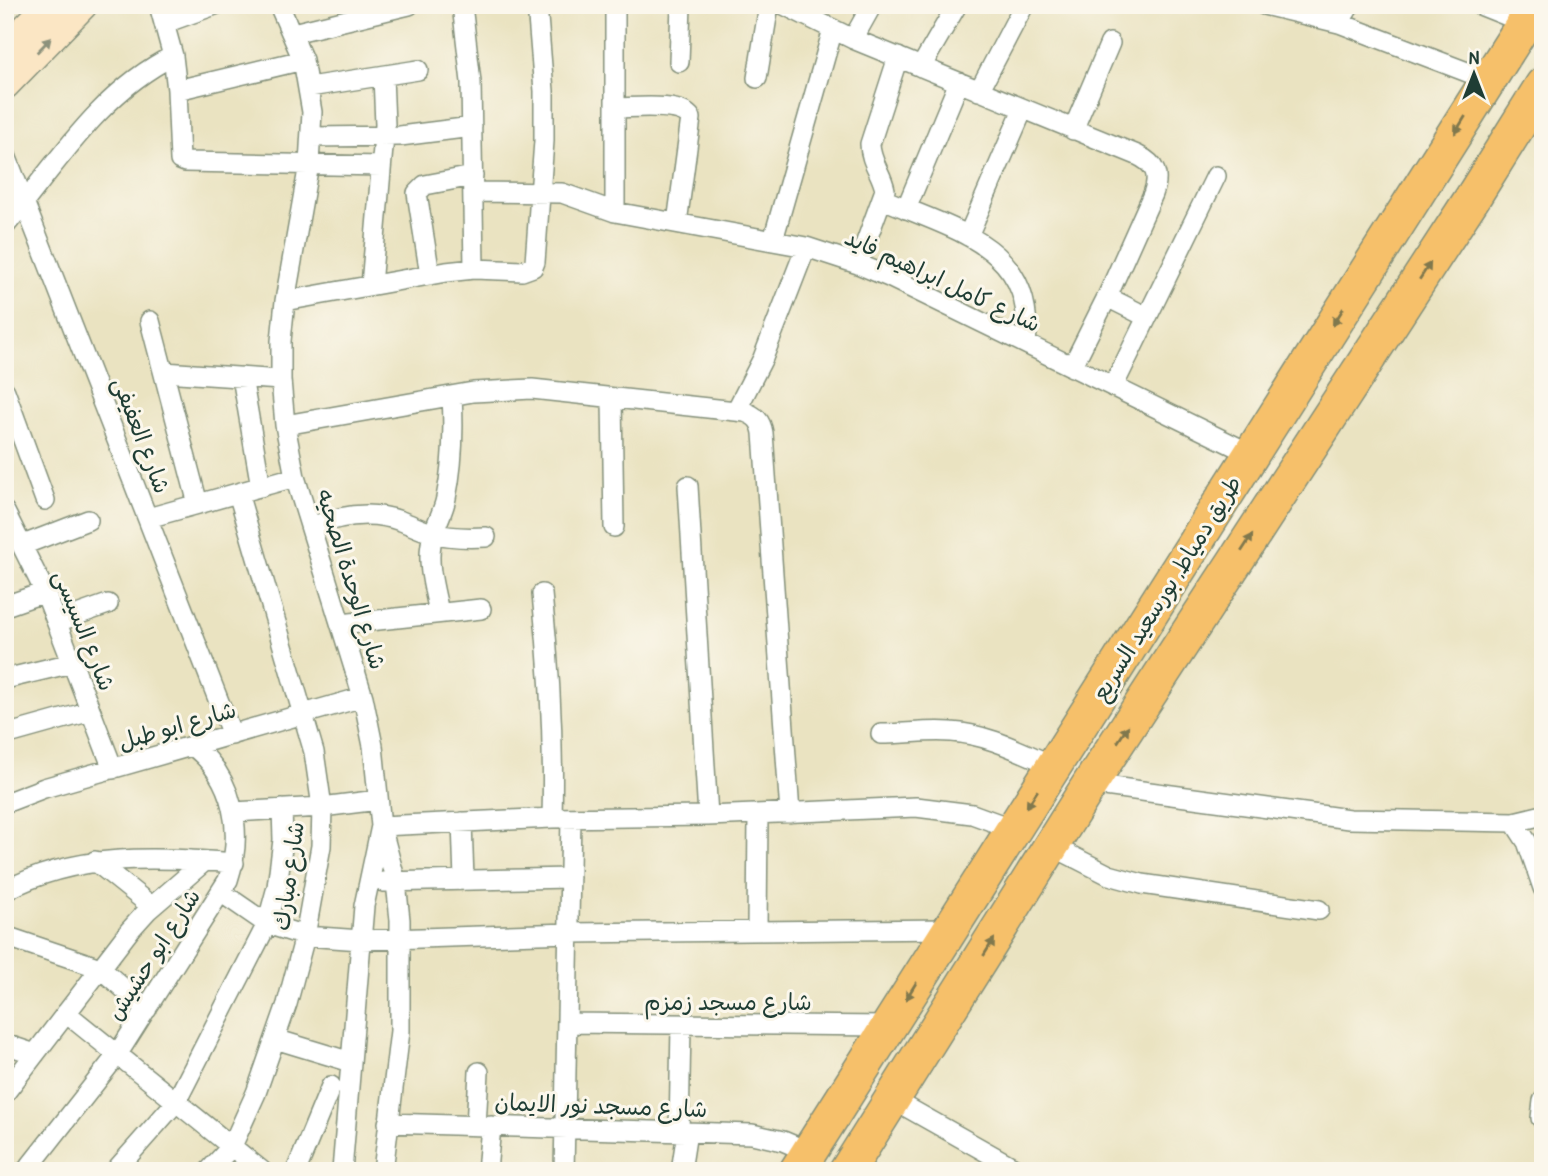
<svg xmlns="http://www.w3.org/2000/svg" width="1548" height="1176" viewBox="0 0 1548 1176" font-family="'Patrick Hand','Playpen Sans Arabic',sans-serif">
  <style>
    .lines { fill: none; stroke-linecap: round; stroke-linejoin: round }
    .street-casing { stroke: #84907a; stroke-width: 22 }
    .secondary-casing { stroke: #84907a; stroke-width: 31 }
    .highway-casing { stroke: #84907a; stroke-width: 38 }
    .street { stroke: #fff; stroke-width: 19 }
    .secondary { stroke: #fbe6c4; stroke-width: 28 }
    .highway { stroke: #f6c06b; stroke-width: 35 }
    .oneway { fill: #8d927c }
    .oneway2 { fill: #80784d }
    .labels { text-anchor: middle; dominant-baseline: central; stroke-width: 6; stroke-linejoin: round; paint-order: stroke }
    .street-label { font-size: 23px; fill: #1f3d34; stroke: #fbf7ec }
  </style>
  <rect width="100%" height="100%" fill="#fbf7ec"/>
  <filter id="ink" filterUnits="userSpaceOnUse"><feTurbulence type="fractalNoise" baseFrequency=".0143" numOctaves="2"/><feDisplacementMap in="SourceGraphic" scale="14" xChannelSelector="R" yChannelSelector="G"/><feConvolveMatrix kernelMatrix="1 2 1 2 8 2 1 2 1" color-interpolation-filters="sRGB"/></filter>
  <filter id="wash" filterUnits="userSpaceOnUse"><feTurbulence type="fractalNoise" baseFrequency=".00686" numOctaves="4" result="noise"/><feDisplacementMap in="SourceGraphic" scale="28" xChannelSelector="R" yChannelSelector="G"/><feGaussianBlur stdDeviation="1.57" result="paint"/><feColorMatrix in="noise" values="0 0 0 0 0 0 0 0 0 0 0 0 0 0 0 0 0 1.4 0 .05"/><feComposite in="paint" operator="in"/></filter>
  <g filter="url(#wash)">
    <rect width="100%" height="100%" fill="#eae3c1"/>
  </g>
  <g filter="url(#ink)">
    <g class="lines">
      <g class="street-casing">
        <path id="street" d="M 159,5 L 173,56 L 177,90 L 180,160 L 185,162 L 381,166
          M 279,5 L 303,60 L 312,112 L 309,164 L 285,301 L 281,341 L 281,380 L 285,425 L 295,477 L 363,697 L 373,746 L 381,826 L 396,882 L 400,920 L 400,1031 L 383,1171
          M 462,5 L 471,82 L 474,269
          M 784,5 L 853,39 L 1137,155 C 1156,164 1160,175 1153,194 L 1107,297 L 1072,367
          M 1264,5 L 1339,23 L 1488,80
          M 1480,5 L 1525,23
          M 165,23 L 215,5
          M 1339,23 L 1350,5
          M 293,33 L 409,5
          M 853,39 L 872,5
          M 679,62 L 681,5
          M 921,67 L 957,5
          M 757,78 L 769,5
          M 309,87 L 418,70
          M 177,90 L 303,60
          M 979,91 L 1024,5
          M 615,108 C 634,108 681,102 691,118 L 677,223
          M 1073,130 L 1110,43
          M 311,137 L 400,136 L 472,127
          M 5,153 L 232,735
          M 473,192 L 562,193 L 615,212 L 806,247 L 858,264 L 889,277 L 1251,454
          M 883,199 C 956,231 1036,246 1026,344
          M 906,209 L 959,82
          M 615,212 L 615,5
          M 5,226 C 55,166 101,91 173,56
          M 968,236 L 1023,109
          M 773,240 L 833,29
          M 858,264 L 885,190 C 882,173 870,162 870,144 L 898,57
          M 430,275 L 417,193 L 425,185 L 473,176
          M 371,285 L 385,125 L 383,76
          M 1107,297 L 1147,317
          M 285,301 L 446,272 L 474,269 L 522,271 L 533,267 L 535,262 L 544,141 L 544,91 L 537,5
          M 150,321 L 198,504
          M 164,372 L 281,380
          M 242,377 L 261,487
          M 1113,387 L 1216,176
          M 5,391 L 45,500
          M 612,398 L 614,527
          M 736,411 L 763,358 L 806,247
          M 285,425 L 473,392 L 532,389 L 745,412 C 756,416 761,421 763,433 L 790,813
          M 688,486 L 708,816
          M 5,512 L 45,592 L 113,769
          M 148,518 L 295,477
          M 311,527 C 340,515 371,510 401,521 C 412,525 421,530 432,533 C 450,538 468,538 486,537
          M 23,545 L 88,520
          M 542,594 C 550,669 554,743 552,818
          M 5,606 L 45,592
          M 439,613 C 435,591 427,567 431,544 C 433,528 443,514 446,498 C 453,465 454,430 452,396
          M 57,622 L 108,604
          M 341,624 L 481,609
          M 5,679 L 72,663
          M 881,734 C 904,734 928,730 951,732 C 987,734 1021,752 1054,766
          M 5,735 L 91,711
          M 1090,784 L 1349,819 L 1514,822 L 1527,842 L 1543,888
          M 5,803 L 44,788 L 363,697
          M 234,812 L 322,807 L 378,800
          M 462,822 L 464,880
          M 1514,822 L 1543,815
          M 1052,846 L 1109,875 L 1142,884 L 1319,910
          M 95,861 L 151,906
          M 383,882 L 570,878
          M 5,891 C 76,852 156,857 234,863
          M 222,893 L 267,924 L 305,936 L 361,940 L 570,933 L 950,929
          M 757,930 L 758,814
          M 5,936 L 100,968 L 147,1009
          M 66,1013 L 262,1171
          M 567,1023 L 888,1026
          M 275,1039 L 351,1062
          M 5,1044 L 35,1054
          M 5,1093 L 130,930 L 148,910 L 205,861
          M 894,1100 L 1020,1171
          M 1541,1118 L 1543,1101
          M 388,1123 L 752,1134 L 783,1141 L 809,1152
          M 476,1126 L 479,1072
          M 679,1132 L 681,1026
          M 26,1171 L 117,1055 L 228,880 C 244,832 234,778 193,746
          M 115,1171 L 176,1102 L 267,924 L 277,887 L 283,840 L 282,809
          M 209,1171 L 232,1146 L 256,1093 L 287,1004 L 305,936 L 321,846 L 322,807 L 314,752 L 238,493
          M 296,1171 L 331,1086
          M 342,1171 L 364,906 L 381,826 L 552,818 L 708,816 L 916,807 L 972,814 L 1013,829
          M 487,1171 L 491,1126
          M 564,1171 L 571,818
          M 681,1171 L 687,1132"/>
      </g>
      <g class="secondary-casing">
        <path id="secondary" d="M 5,49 L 49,5
          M 5,85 L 83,5"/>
      </g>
      <g class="highway-casing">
        <path id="highway" d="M 797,1171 L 1536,5
          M 847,1171 L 1090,784 L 1473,197 L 1543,85"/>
      </g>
      <use href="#street" class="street"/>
      <use href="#secondary" class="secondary"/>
      <use href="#highway" class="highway"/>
    </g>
    <defs><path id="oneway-solid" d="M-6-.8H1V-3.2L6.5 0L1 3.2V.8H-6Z" transform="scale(1.75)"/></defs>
    <use class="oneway" href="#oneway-solid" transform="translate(44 45) rotate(-46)"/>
    <g class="oneway2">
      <use href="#oneway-solid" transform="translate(1460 125) rotate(122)"/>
      <use href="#oneway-solid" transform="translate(1425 271) rotate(-57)"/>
      <use href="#oneway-solid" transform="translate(1338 317) rotate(122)"/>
      <use href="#oneway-solid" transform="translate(1247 543) rotate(-57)"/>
      <use href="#oneway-solid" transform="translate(1123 734) rotate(-57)"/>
      <use href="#oneway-solid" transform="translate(1032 799) rotate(123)"/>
      <use href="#oneway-solid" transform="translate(989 947) rotate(-58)"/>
      <use href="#oneway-solid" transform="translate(911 991) rotate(122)"/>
    </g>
  </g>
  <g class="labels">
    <g class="street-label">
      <text transform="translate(943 280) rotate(25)">شارع كامل ابراهيم فايد</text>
      <text transform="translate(142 435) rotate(69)">شارع العفيفى</text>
      <text transform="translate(352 579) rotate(73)">شارع الوحدة الصحيه</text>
      <text transform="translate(1166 588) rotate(-58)">طريق دمياط, بورسعيد السريع</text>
      <text transform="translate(85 630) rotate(68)">شارع السيسى</text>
      <text transform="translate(177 725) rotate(-16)">شارع ابو طبل</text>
      <text transform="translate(288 876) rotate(-82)">شارع مبارك</text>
      <text transform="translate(153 954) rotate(-57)">شارع ابو حشيش</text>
      <text x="728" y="1001">شارع مسجد زمزم</text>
      <text transform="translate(601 1105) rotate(2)">شارع مسجد نور الايمان</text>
    </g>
  </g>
  <rect width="1548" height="1176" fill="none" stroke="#fbf7ec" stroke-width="28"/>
  <g transform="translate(1474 74)" stroke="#fbf7ec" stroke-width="5" paint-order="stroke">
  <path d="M0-5L12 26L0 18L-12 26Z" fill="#1f3d34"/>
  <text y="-10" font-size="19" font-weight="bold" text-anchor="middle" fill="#1f3d34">N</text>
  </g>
</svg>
